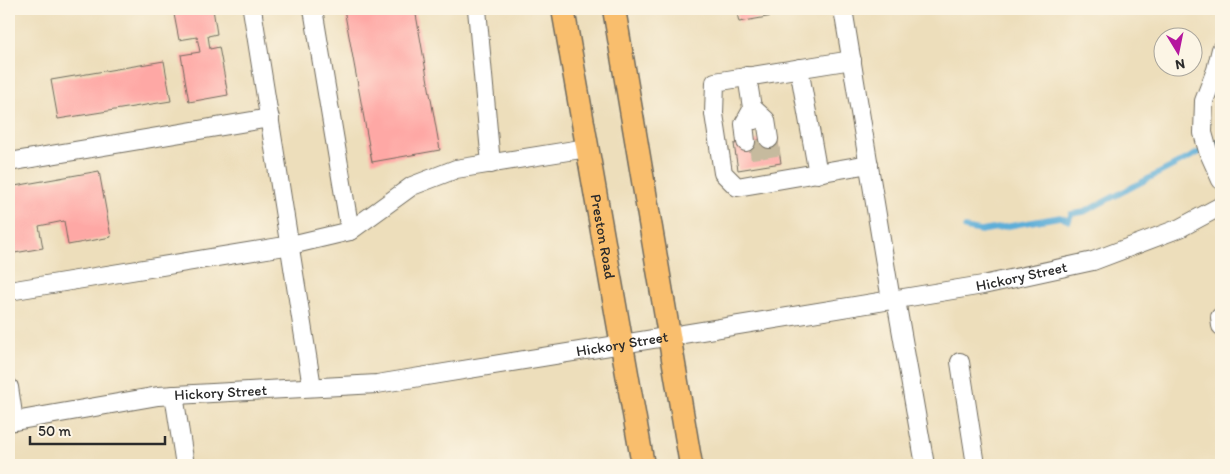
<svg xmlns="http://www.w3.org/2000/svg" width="1230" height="474" viewBox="0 0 1230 474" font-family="Itim,sans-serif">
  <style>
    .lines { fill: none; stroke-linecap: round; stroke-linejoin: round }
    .stream { stroke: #5daed8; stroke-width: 5.5 }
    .building { fill: #fea8a5 }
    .minor-tunnel { stroke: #c6ba9e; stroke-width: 18; stroke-dasharray: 18 9; stroke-linecap: butt }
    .minor-casing { stroke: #6f6a5d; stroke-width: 20 }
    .major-casing { stroke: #6f6a5d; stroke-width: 25 }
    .minor { stroke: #fff; stroke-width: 18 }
    .major { stroke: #f9be6d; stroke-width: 22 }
    .labels { text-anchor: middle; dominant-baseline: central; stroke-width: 4.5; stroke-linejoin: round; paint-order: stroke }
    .street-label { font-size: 15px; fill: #2b2b2b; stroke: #fcf5e5 }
  </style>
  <rect width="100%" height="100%" fill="#fcf5e5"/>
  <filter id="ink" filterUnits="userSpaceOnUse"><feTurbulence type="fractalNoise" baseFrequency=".02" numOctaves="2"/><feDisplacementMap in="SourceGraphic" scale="10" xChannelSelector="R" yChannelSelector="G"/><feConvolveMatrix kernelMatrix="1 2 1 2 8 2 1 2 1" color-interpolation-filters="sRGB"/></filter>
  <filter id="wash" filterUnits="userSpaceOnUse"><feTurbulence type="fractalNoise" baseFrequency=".0096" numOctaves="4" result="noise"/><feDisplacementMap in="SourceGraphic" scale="20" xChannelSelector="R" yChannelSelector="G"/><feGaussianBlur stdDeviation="1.12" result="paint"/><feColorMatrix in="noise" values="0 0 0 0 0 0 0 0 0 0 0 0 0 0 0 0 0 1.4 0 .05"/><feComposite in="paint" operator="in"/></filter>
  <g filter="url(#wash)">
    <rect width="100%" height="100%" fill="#eddebb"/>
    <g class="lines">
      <path class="stream" d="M 965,228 L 981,231 L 1060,217 L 1069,221 L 1071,214 L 1084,212 L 1221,141"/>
    </g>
    <g id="blocks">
      <path class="building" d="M 173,9 L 213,9 L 217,34 L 208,36 L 210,49 L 219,47 L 228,95 L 189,102 L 181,55 L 200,52 L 197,37 L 179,40 Z
        M 344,9 L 415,9 L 440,150 L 372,162 Z
        M 736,9 L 795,9 L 795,12 L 739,22 Z
        M 164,61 L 171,101 L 58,119 L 51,80 Z
        M 777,137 L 781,163 L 738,170 L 734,144 Z
        M 99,171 L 111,237 L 68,245 L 64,221 L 39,226 L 43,248 L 9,254 L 9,187 Z"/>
    </g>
  </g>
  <g filter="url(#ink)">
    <use href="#blocks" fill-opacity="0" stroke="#6f6a5d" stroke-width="1"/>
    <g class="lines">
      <path class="minor-tunnel" d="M 769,139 L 773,164
        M 757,140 L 761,166"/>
      <g class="minor-casing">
        <g id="minor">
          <path d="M 252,9 L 312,387"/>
          <path d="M 477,9 L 491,164"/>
          <path d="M 843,9 L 891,300"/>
          <path d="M 1221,49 L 1216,70 L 1204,101 L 1203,133 L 1208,151 L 1221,180"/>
          <path d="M 852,60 L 715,82 L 714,114 L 723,173 L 737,187 L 869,164"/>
          <path d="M 799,68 L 818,174"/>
          <path d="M 747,76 L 754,120"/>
          <path d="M 746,142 L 744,124 L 753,108 L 766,120 L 769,139"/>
          <path d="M 9,162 L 270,118"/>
          <path d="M 350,231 L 412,186 L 456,169 L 587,148"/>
          <path d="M 9,291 L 291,245 L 350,231 L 313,9"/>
          <path d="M 896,300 L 925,465"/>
          <path d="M 1220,317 L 1221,326"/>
          <path d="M 960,362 L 976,465"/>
          <path d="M 9,387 L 14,421"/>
          <path d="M 174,395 L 185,465"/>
          <path id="s1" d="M 9,422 L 158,396 L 377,384 L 983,285 L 1093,261 L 1180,228 L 1221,206"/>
        </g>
      </g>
      <g class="major-casing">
        <g id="major">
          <path id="s2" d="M 563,9 L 643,465"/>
          <path d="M 614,9 L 691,465"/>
        </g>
      </g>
      <use href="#minor" class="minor"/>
      <use href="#major" class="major"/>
    </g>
  </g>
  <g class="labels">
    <g class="street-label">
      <text stroke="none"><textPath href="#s2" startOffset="231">Preston Road</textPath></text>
      <text stroke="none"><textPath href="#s1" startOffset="1024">Hickory Street</textPath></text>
      <text stroke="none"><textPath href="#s1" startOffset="619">Hickory Street</textPath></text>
      <text stroke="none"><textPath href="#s1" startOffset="214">Hickory Street</textPath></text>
    </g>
  </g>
  <rect width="1230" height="474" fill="none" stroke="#fcf5e5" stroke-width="30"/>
  <g transform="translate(1178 52) rotate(170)"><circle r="24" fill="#fcf5e5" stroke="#a8a49b"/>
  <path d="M0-4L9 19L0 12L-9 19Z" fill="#b5179e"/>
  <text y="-8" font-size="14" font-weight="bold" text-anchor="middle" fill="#2b2b2b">N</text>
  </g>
  <path d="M30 436v8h135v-8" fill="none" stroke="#2b2b2b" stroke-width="2.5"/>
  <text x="38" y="436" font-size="15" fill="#2b2b2b" stroke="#fcf5e5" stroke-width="4" paint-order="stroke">50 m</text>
</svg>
